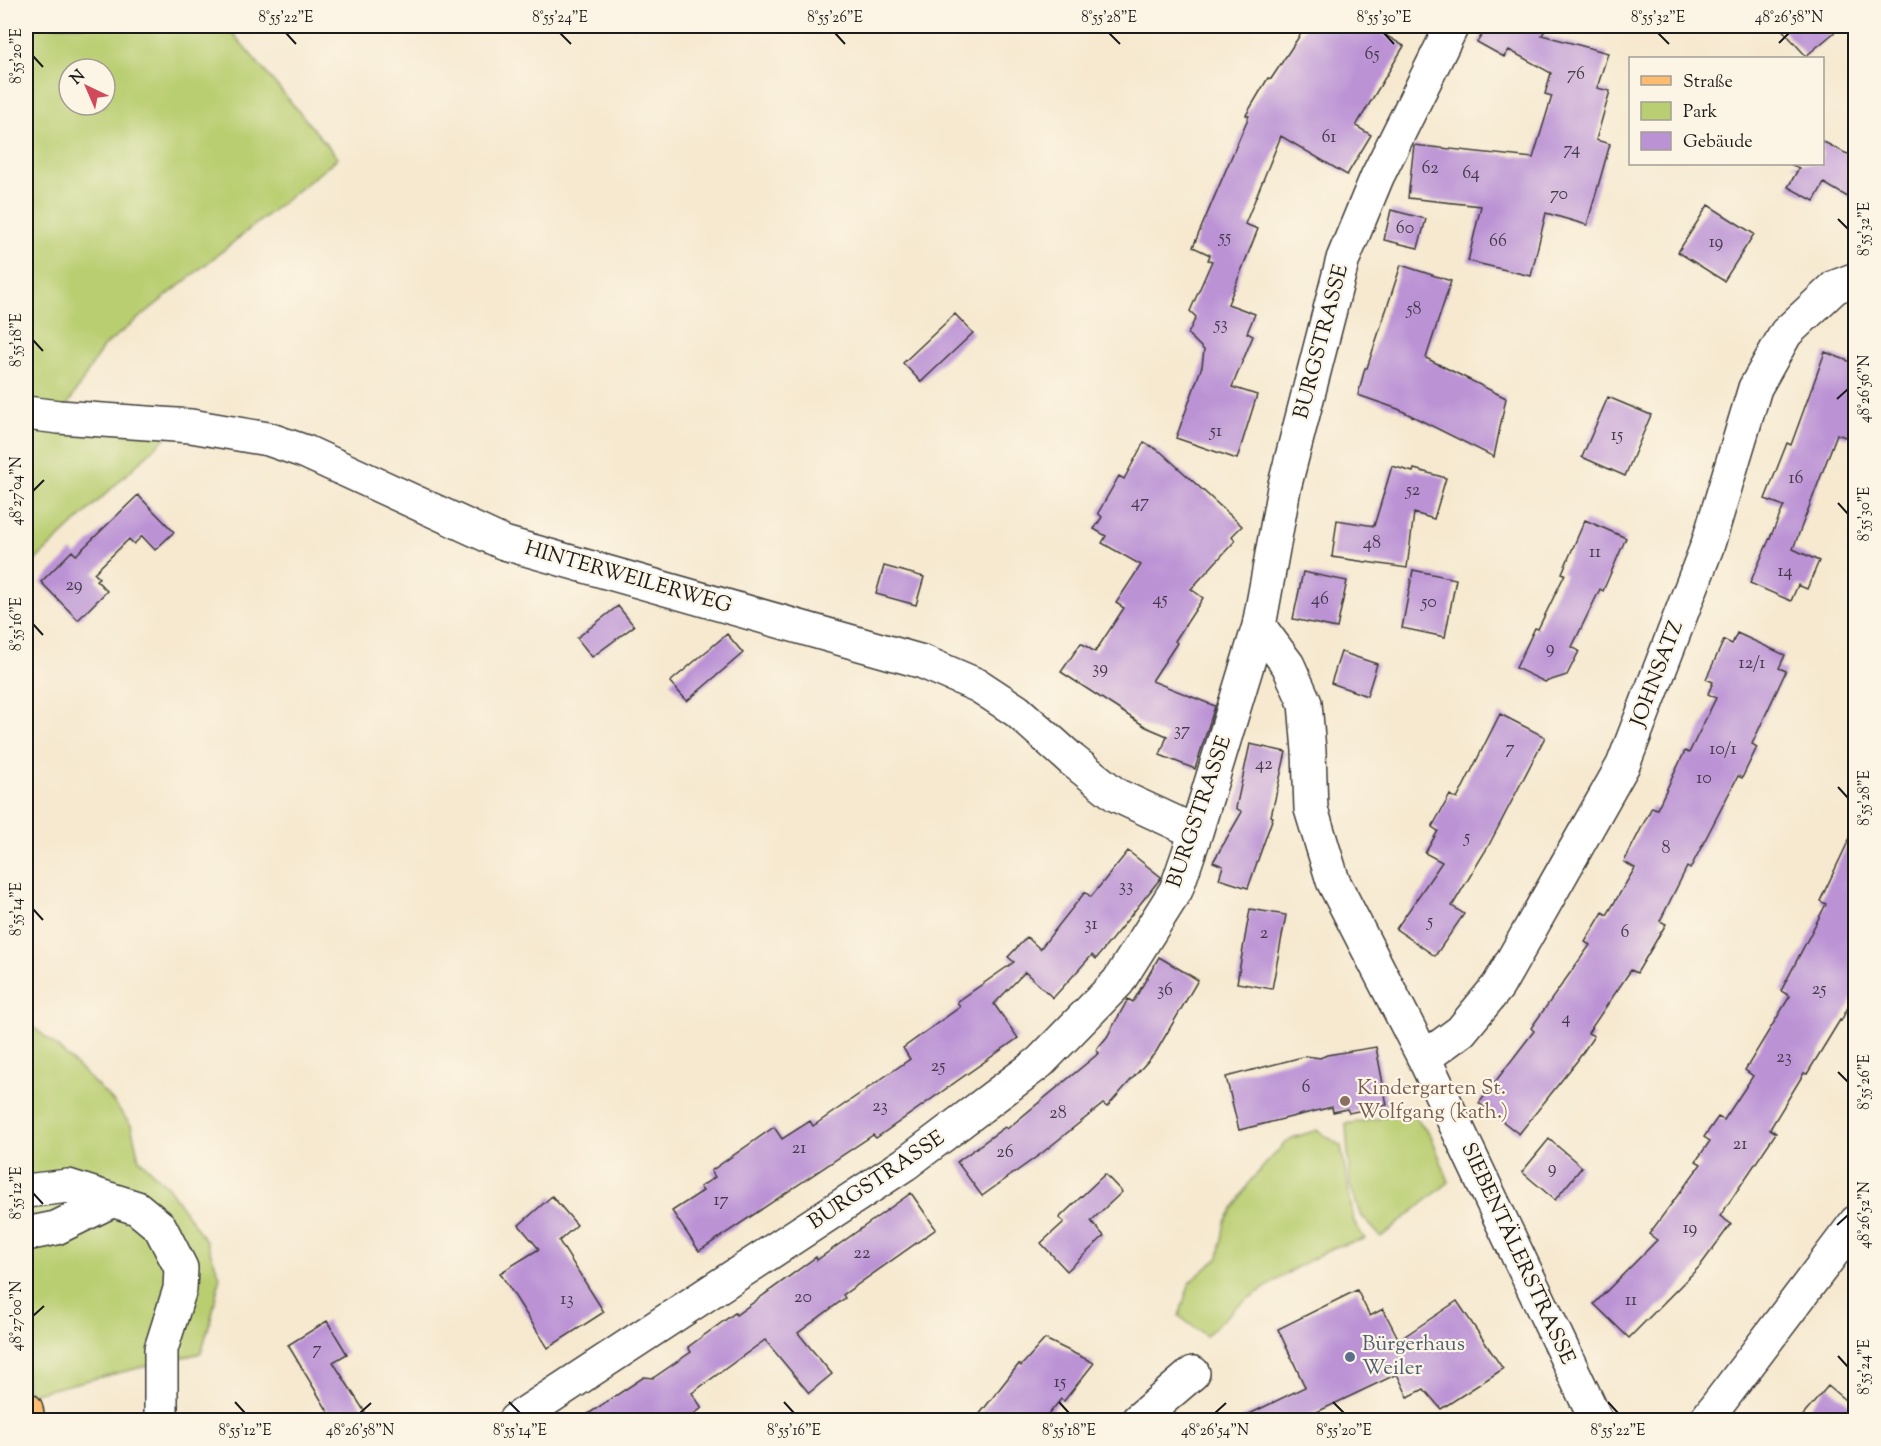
<svg xmlns="http://www.w3.org/2000/svg" width="1881" height="1446" viewBox="0 0 1881 1446" font-family="'Sorts Mill Goudy',serif">
  <style>
    .green { fill: #b9ce71; stroke: #6a7546; stroke-width: 1.5; fill-rule: evenodd }
    .building { fill: #bb93d5 }
    .lines { fill: none; stroke-linecap: round; stroke-linejoin: round }
    .minor-casing { stroke: #3d3b37; stroke-width: 36 }
    .major-casing { stroke: #3d3b37; stroke-width: 36 }
    .minor { stroke: #fff; stroke-width: 33 }
    .major { stroke: #fdbc6f; stroke-width: 33 }
    .ticks { fill: none; stroke: #1c1c1c; stroke-width: 2 }
    .education-dot { fill: #8d6e63; stroke: #fcf5e5; stroke-width: 2 }
    .service-dot { fill: #5c6f8a; stroke: #fcf5e5; stroke-width: 2 }
    .labels { text-anchor: middle; dominant-baseline: central; stroke-width: 4.5; stroke-linejoin: round; paint-order: stroke }
    .number-label { font-size: 18px; fill: #443a4a }
    .street-label { font-size: 21px; fill: #1c1c1c; stroke: #fcf5e5 }
    .education-label { font-size: 21px; fill: #785e54; stroke: #fcf5e5; text-anchor: start }
    .service-label { font-size: 21px; fill: #4e5e75; stroke: #fcf5e5; text-anchor: start }
    .neatline { fill: none; stroke: #1c1c1c; stroke-width: 2 }
    .ticks-label { font-size: 15px; text-anchor: middle; fill: #1c1c1c }
  </style>
  <rect width="100%" height="100%" fill="#fcf5e5"/>
  <filter id="ink" filterUnits="userSpaceOnUse"><feTurbulence type="fractalNoise" baseFrequency=".0167" numOctaves="2"/><feDisplacementMap in="SourceGraphic" scale="12" xChannelSelector="R" yChannelSelector="G"/><feConvolveMatrix kernelMatrix="1 2 1 2 8 2 1 2 1" color-interpolation-filters="sRGB"/></filter>
  <filter id="wash" filterUnits="userSpaceOnUse"><feTurbulence type="fractalNoise" baseFrequency=".008" numOctaves="4" result="noise"/><feDisplacementMap in="SourceGraphic" scale="24" xChannelSelector="R" yChannelSelector="G"/><feGaussianBlur stdDeviation="1.35" result="paint"/><feColorMatrix in="noise" values="0 0 0 0 0 0 0 0 0 0 0 0 0 0 0 0 0 1.4 0 .05"/><feComposite in="paint" operator="in"/></filter>
  <g filter="url(#wash)">
    <rect width="100%" height="100%" fill="#f6e9d0"/>
    <path class="green" d="M 26,26 L 234,26 L 230,30 L 338,158 L 103,347 L 60,417 L 179,425 L 26,569 ZM 69,69 L 105,69 L 105,105 L 69,105 Z
      M 26,1017 L 29,1023 L 56,1046 L 111,1099 L 131,1125 L 139,1159 L 168,1187 L 206,1241 L 220,1276 L 212,1315 L 201,1353 L 26,1395 Z
      M 1411,1113 L 1431,1136 L 1449,1182 L 1381,1237 L 1360,1214 L 1350,1184 L 1346,1124 Z
      M 1317,1130 L 1341,1146 L 1354,1222 L 1365,1239 L 1335,1247 L 1297,1267 L 1237,1306 L 1206,1336 L 1179,1316 L 1190,1282 L 1219,1257 L 1225,1221 L 1251,1180 L 1284,1144 L 1292,1138 Z"/>
    <g id="blocks">
      <path class="building" d="M 1306,26 L 1370,26 L 1404,46 L 1356,126 L 1371,135 L 1347,175 L 1281,136 L 1245,224 L 1258,229 L 1228,304 L 1255,314 L 1247,333 L 1253,336 L 1232,387 L 1257,395 L 1237,459 L 1176,438 L 1202,366 L 1204,350 L 1188,334 L 1196,317 L 1190,311 L 1212,261 L 1208,260 L 1210,255 L 1193,247 L 1249,116 L 1246,115 L 1268,78 L 1271,79 Z
        M 1471,26 L 1548,26 L 1542,35 L 1608,53 L 1597,88 L 1610,91 L 1596,140 L 1610,144 L 1587,225 L 1546,213 L 1531,276 L 1468,261 L 1481,206 L 1408,198 L 1414,145 L 1533,158 L 1552,96 L 1545,94 L 1551,73 L 1509,50 L 1504,57 L 1477,42 L 1482,35 L 1470,28 Z
        M 1779,26 L 1842,26 L 1806,56 Z
        M 1822,141 L 1845,153 L 1856,156 L 1856,202 L 1824,183 L 1814,201 L 1788,187 L 1799,168 L 1790,164 L 1822,164 Z
        M 1708,205 L 1754,234 L 1724,281 L 1678,252 Z
        M 1391,210 L 1426,219 L 1418,248 L 1384,240 Z
        M 1401,265 L 1451,281 L 1426,358 L 1506,398 L 1494,457 L 1398,409 L 1358,395 L 1365,368 L 1367,368 Z
        M 955,314 L 973,333 L 921,382 L 903,363 Z
        M 1825,352 L 1856,364 L 1856,422 L 1848,438 L 1837,434 L 1793,549 L 1819,561 L 1807,589 L 1798,585 L 1791,601 L 1750,583 L 1784,506 L 1765,499 L 1787,443 L 1791,445 Z
        M 1608,397 L 1651,415 L 1625,476 L 1582,457 Z
        M 1144,442 L 1161,452 L 1242,526 L 1232,536 L 1235,541 L 1191,589 L 1203,598 L 1175,641 L 1177,643 L 1152,681 L 1215,706 L 1195,769 L 1160,755 L 1167,736 L 1146,727 L 1061,672 L 1081,643 L 1095,652 L 1124,608 L 1116,603 L 1141,565 L 1102,543 L 1106,536 L 1094,529 L 1102,517 L 1098,513 L 1119,476 L 1124,479 Z
        M 1392,466 L 1413,472 L 1414,469 L 1446,478 L 1434,519 L 1414,513 L 1407,568 L 1332,557 L 1337,520 L 1374,526 Z
        M 138,495 L 174,532 L 155,550 L 142,536 L 134,544 L 129,539 L 94,573 L 99,578 L 96,580 L 107,591 L 78,620 L 41,582 L 72,551 L 76,555 Z
        M 1585,520 L 1626,538 L 1603,591 L 1600,589 L 1572,647 L 1579,651 L 1567,675 L 1545,682 L 1516,668 L 1535,628 L 1538,629 L 1565,574 L 1562,573 Z
        M 884,566 L 924,577 L 916,605 L 876,594 Z
        M 1413,570 L 1456,579 L 1445,637 L 1402,628 Z
        M 1303,572 L 1347,581 L 1337,628 L 1293,619 Z
        M 618,606 L 634,626 L 592,657 L 577,638 Z
        M 1737,633 L 1785,655 L 1779,668 L 1786,671 L 1752,744 L 1757,747 L 1742,778 L 1738,776 L 1690,869 L 1687,867 L 1660,921 L 1666,924 L 1637,973 L 1631,970 L 1588,1033 L 1594,1036 L 1577,1061 L 1519,1134 L 1479,1103 L 1534,1031 L 1531,1028 L 1590,945 L 1585,942 L 1603,912 L 1607,915 L 1635,868 L 1624,862 L 1652,807 L 1657,809 L 1685,751 L 1689,753 L 1716,698 L 1708,694 L 1713,682 L 1706,679 L 1724,640 L 1732,644 Z
        M 727,634 L 743,653 L 687,701 L 670,682 Z
        M 1341,652 L 1377,664 L 1367,696 L 1331,683 Z
        M 1500,714 L 1545,737 L 1489,845 L 1452,906 L 1464,914 L 1435,956 L 1396,929 L 1442,862 L 1425,853 L 1438,831 L 1432,827 L 1450,795 L 1457,799 Z
        M 1250,744 L 1286,752 L 1271,816 L 1273,817 L 1248,888 L 1219,879 L 1223,866 L 1213,862 L 1242,812 L 1236,808 Z
        M 1856,825 L 1856,992 L 1841,1021 L 1840,1020 L 1807,1074 L 1804,1073 L 1770,1129 L 1776,1133 L 1720,1216 L 1731,1224 L 1700,1266 L 1629,1338 L 1594,1304 L 1657,1240 L 1649,1234 L 1701,1164 L 1696,1161 L 1710,1141 L 1704,1137 L 1718,1117 L 1724,1120 L 1753,1076 L 1745,1070 L 1790,996 L 1781,991 L 1826,904 L 1820,901 Z
        M 1128,851 L 1161,877 L 1160,879 L 1096,959 L 1092,955 L 1053,998 L 1025,972 L 994,1004 L 1018,1038 L 876,1138 L 873,1135 L 699,1251 L 672,1211 L 703,1191 L 700,1187 L 715,1177 L 711,1171 L 774,1127 L 782,1139 L 810,1121 L 813,1126 L 910,1059 L 903,1048 L 960,1007 L 957,1002 L 1014,962 L 1008,957 L 1027,937 L 1040,949 L 1085,892 L 1091,897 Z
        M 1250,909 L 1286,915 L 1272,989 L 1237,983 Z
        M 1159,957 L 1198,980 L 1156,1052 L 1107,1107 L 1103,1104 L 1042,1153 L 982,1196 L 957,1162 L 1005,1127 L 1007,1129 L 1099,1053 L 1096,1050 L 1107,1037 L 1128,999 L 1133,1002 Z
        M 1376,1047 L 1387,1105 L 1349,1113 L 1347,1109 L 1333,1112 L 1332,1107 L 1239,1130 L 1226,1077 L 1306,1056 L 1320,1058 L 1327,1055 Z
        M 1549,1139 L 1582,1167 L 1555,1200 L 1522,1172 Z
        M 1105,1174 L 1122,1192 L 1091,1221 L 1104,1236 L 1067,1271 L 1041,1243 L 1064,1222 L 1059,1218 Z
        M 911,1193 L 936,1229 L 843,1295 L 845,1298 L 798,1333 L 832,1374 L 809,1393 L 765,1340 L 692,1393 L 702,1408 L 685,1420 L 579,1420 L 644,1377 L 653,1378 L 691,1352 L 688,1347 L 735,1313 L 736,1315 L 816,1257 L 817,1260 Z
        M 552,1196 L 577,1225 L 559,1241 L 604,1312 L 548,1348 L 500,1273 L 539,1249 L 519,1225 Z
        M 1357,1290 L 1370,1316 L 1383,1309 L 1399,1340 L 1457,1301 L 1503,1369 L 1441,1409 L 1424,1389 L 1408,1397 L 1397,1374 L 1300,1420 L 1237,1420 L 1305,1387 L 1278,1329 Z
        M 327,1321 L 347,1354 L 333,1362 L 370,1420 L 333,1420 L 288,1345 Z
        M 1045,1339 L 1094,1363 L 1064,1401 L 1061,1399 L 1044,1420 L 975,1420 L 1019,1364 L 1021,1366 Z
        M 1828,1386 L 1856,1409 L 1856,1420 L 1799,1420 Z"/>
    </g>
  </g>
  <g filter="url(#ink)">
    <use href="#blocks" fill-opacity="0" stroke="#3d3b37" stroke-width="1.5"/>
    <g class="lines">
      <g class="minor-casing">
        <path id="minor" d="M 26,413 L 59,417 L 191,426 L 268,439 L 306,452 L 504,543 L 923,662 L 979,686 L 1017,711 L 1072,760 L 1116,795 L 1196,832
          M 1259,626 L 1288,665 L 1305,703 L 1309,751 L 1311,809 L 1333,881 L 1424,1058 L 1596,1420
          M 1424,1058 L 1461,1031 L 1498,986 L 1623,765 L 1708,544 L 1755,388 L 1786,333 L 1835,287 L 1856,279
          M 26,1191 L 68,1186 L 137,1208 L 160,1227 L 181,1268 L 180,1289 L 161,1349 L 161,1420
          M 26,1234 L 56,1228 L 111,1201
          M 515,1420 L 905,1164 L 1040,1062 L 1118,982 L 1176,890 L 1196,832 L 1259,626 L 1284,488 L 1343,259 L 1377,177 L 1452,26
          M 1138,1420 L 1193,1373
          M 1706,1420 L 1856,1222"/>
      </g>
      <g class="major-casing">
        <path id="major" d="M 26,1409 L 28,1420"/>
      </g>
      <use href="#minor" class="minor"/>
      <use href="#major" class="major"/>
    </g>
  </g>
  <path class="ticks" d="M 286,33 L 296,44M 560,33 L 571,44M 835,33 L 845,44M 1109,33 L 1120,44M 1384,33 L 1394,44M 1658,33 L 1669,44M 1779,43 L 1789,33M 33,56 L 43,67M 1838,219 L 1848,229M 33,340 L 43,351M 1837,399 L 1848,389M 33,491 L 44,480M 1838,503 L 1848,514M 33,624 L 43,635M 1838,787 L 1848,798M 33,909 L 43,920M 1838,1072 L 1848,1082M 33,1193 L 43,1204M 1837,1225 L 1848,1215M 33,1316 L 44,1306M 1838,1356 L 1848,1367M 235,1402 L 245,1413M 509,1402 L 520,1413M 784,1402 L 794,1413M 1059,1402 L 1069,1413M 1333,1402 L 1344,1413M 1608,1402 L 1618,1413M 360,1413 L 371,1403M 1215,1413 L 1226,1403"/>
  <circle class="education-dot" cx="1345" cy="1101" r="6"/>
  <circle class="service-dot" cx="1350" cy="1357" r="6"/>
  <g class="labels">
    <g class="number-label">
      <text x="1372" y="55">65</text>
      <text x="1576" y="75">76</text>
      <text x="1329" y="138">61</text>
      <text x="1572" y="150">74</text>
      <text x="1430" y="169">62</text>
      <text x="1471" y="174">64</text>
      <text x="1559" y="195">70</text>
      <text x="1405" y="229">60</text>
      <text x="1225" y="238">55</text>
      <text x="1498" y="242">66</text>
      <text x="1716" y="243">19</text>
      <text x="1414" y="310">58</text>
      <text x="1221" y="325">53</text>
      <text x="1216" y="432">51</text>
      <text x="1617" y="436">15</text>
      <text x="1796" y="479">16</text>
      <text x="1413" y="491">52</text>
      <text x="1140" y="503">47</text>
      <text x="1372" y="544">48</text>
      <text x="1595" y="553">11</text>
      <text x="1785" y="572">14</text>
      <text x="74" y="586">29</text>
      <text x="1160" y="600">45</text>
      <text x="1320" y="600">46</text>
      <text x="1429" y="603">50</text>
      <text x="1550" y="649">9</text>
      <text x="1752" y="664">12/1</text>
      <text x="1100" y="669">39</text>
      <text x="1182" y="731">37</text>
      <text x="1510" y="749">7</text>
      <text x="1723" y="750">10/1</text>
      <text x="1264" y="765">42</text>
      <text x="1704" y="779">10</text>
      <text x="1467" y="838">5</text>
      <text x="1666" y="849">8</text>
      <text x="1126" y="887">33</text>
      <text x="1430" y="922">5</text>
      <text x="1091" y="925">31</text>
      <text x="1625" y="933">6</text>
      <text x="1264" y="934">2</text>
      <text x="1819" y="990">25</text>
      <text x="1165" y="991">36</text>
      <text x="1566" y="1019">4</text>
      <text x="1784" y="1058">23</text>
      <text x="938" y="1067">25</text>
      <text x="1306" y="1088">6</text>
      <text x="880" y="1107">23</text>
      <text x="1058" y="1114">28</text>
      <text x="1740" y="1145">21</text>
      <text x="799" y="1149">21</text>
      <text x="1005" y="1153">26</text>
      <text x="1552" y="1169">9</text>
      <text x="721" y="1201">17</text>
      <text x="1690" y="1229">19</text>
      <text x="862" y="1254">22</text>
      <text x="803" y="1298">20</text>
      <text x="567" y="1300">13</text>
      <text x="1631" y="1301">11</text>
      <text x="317" y="1350">7</text>
      <text x="1060" y="1383">15</text>
    </g>
    <g class="street-label">
      <text transform="translate(1322 342) rotate(-75)">BURGSTRASSE</text>
      <text transform="translate(628 578) rotate(16)">HINTERWEILERWEG</text>
      <text transform="translate(1658 674) rotate(-69)">JOHNSATZ</text>
      <text transform="translate(1200 812) rotate(-71)">BURGSTRASSE</text>
      <text transform="translate(877 1181) rotate(-34)">BURGSTRASSE</text>
      <text transform="translate(1517 1254) rotate(65)">SIEBENTÄLERSTRASSE</text>
    </g>
    <g class="education-label">
      <text x="1357" y="1089">Kindergarten St.<tspan x="1357" dy="24">Wolfgang (kath.)</tspan></text>
    </g>
    <g class="service-label">
      <text x="1362" y="1345">Bürgerhaus<tspan x="1362" dy="24">Weiler</tspan></text>
    </g>
  </g>
  <rect width="1881" height="1446" fill="none" stroke="#fcf5e5" stroke-width="66"/>
  <rect x="1629" y="57" width="195" height="108" fill="#fcf5e5" stroke="#a29e95" stroke-width="1.5"/>
  <rect x="1641" y="76" width="30" height="9" fill="#fdbc6f" stroke="#a29e95" stroke-width="1.5"/>
  <text x="1683" y="87" font-size="18" fill="#1c1c1c">Straße</text>
  <rect x="1641" y="102" width="30" height="18" fill="#b9ce71" stroke="#a29e95" stroke-width="1.5"/>
  <text x="1683" y="117" font-size="18" fill="#1c1c1c">Park</text>
  <rect x="1641" y="132" width="30" height="18" fill="#bb93d5" stroke="#a29e95" stroke-width="1.5"/>
  <text x="1683" y="147" font-size="18" fill="#1c1c1c">Gebäude</text>
  <g transform="translate(87 87) rotate(316)"><circle r="28" fill="#fcf5e5" stroke="#a29e95" stroke-width="1.5"/>
  <path d="M0-4.5L10 22L0 15L-10 22Z" fill="#d1495b"/>
  <text y="-9" font-size="16" font-weight="bold" text-anchor="middle" fill="#1c1c1c">N</text>
  </g>
  <rect x="33" y="33" width="1815" height="1380" class="neatline"/>
  <g class="ticks-label">
    <text x="286" y="22">8°55'22"E</text>
    <text x="560" y="22">8°55'24"E</text>
    <text x="835" y="22">8°55'26"E</text>
    <text x="1109" y="22">8°55'28"E</text>
    <text x="1384" y="22">8°55'30"E</text>
    <text x="1658" y="22">8°55'32"E</text>
    <text x="1789" y="22">48°26'58"N</text>
    <text transform="translate(16 56) rotate(-90)" y="5">8°55'20"E</text>
    <text transform="translate(1864 229) rotate(-90)" y="5">8°55'32"E</text>
    <text transform="translate(16 340) rotate(-90)" y="5">8°55'18"E</text>
    <text transform="translate(1864 389) rotate(-90)" y="5">48°26'56"N</text>
    <text transform="translate(16 491) rotate(-90)" y="5">48°27'04"N</text>
    <text transform="translate(1864 514) rotate(-90)" y="5">8°55'30"E</text>
    <text transform="translate(16 624) rotate(-90)" y="5">8°55'16"E</text>
    <text transform="translate(1864 798) rotate(-90)" y="5">8°55'28"E</text>
    <text transform="translate(16 909) rotate(-90)" y="5">8°55'14"E</text>
    <text transform="translate(1864 1082) rotate(-90)" y="5">8°55'26"E</text>
    <text transform="translate(16 1193) rotate(-90)" y="5">8°55'12"E</text>
    <text transform="translate(1864 1215) rotate(-90)" y="5">48°26'52"N</text>
    <text transform="translate(16 1316) rotate(-90)" y="5">48°27'00"N</text>
    <text transform="translate(1864 1367) rotate(-90)" y="5">8°55'24"E</text>
    <text x="245" y="1435">8°55'12"E</text>
    <text x="360" y="1435">48°26'58"N</text>
    <text x="520" y="1435">8°55'14"E</text>
    <text x="794" y="1435">8°55'16"E</text>
    <text x="1069" y="1435">8°55'18"E</text>
    <text x="1215" y="1435">48°26'54"N</text>
    <text x="1344" y="1435">8°55'20"E</text>
    <text x="1618" y="1435">8°55'22"E</text>
  </g>
</svg>
